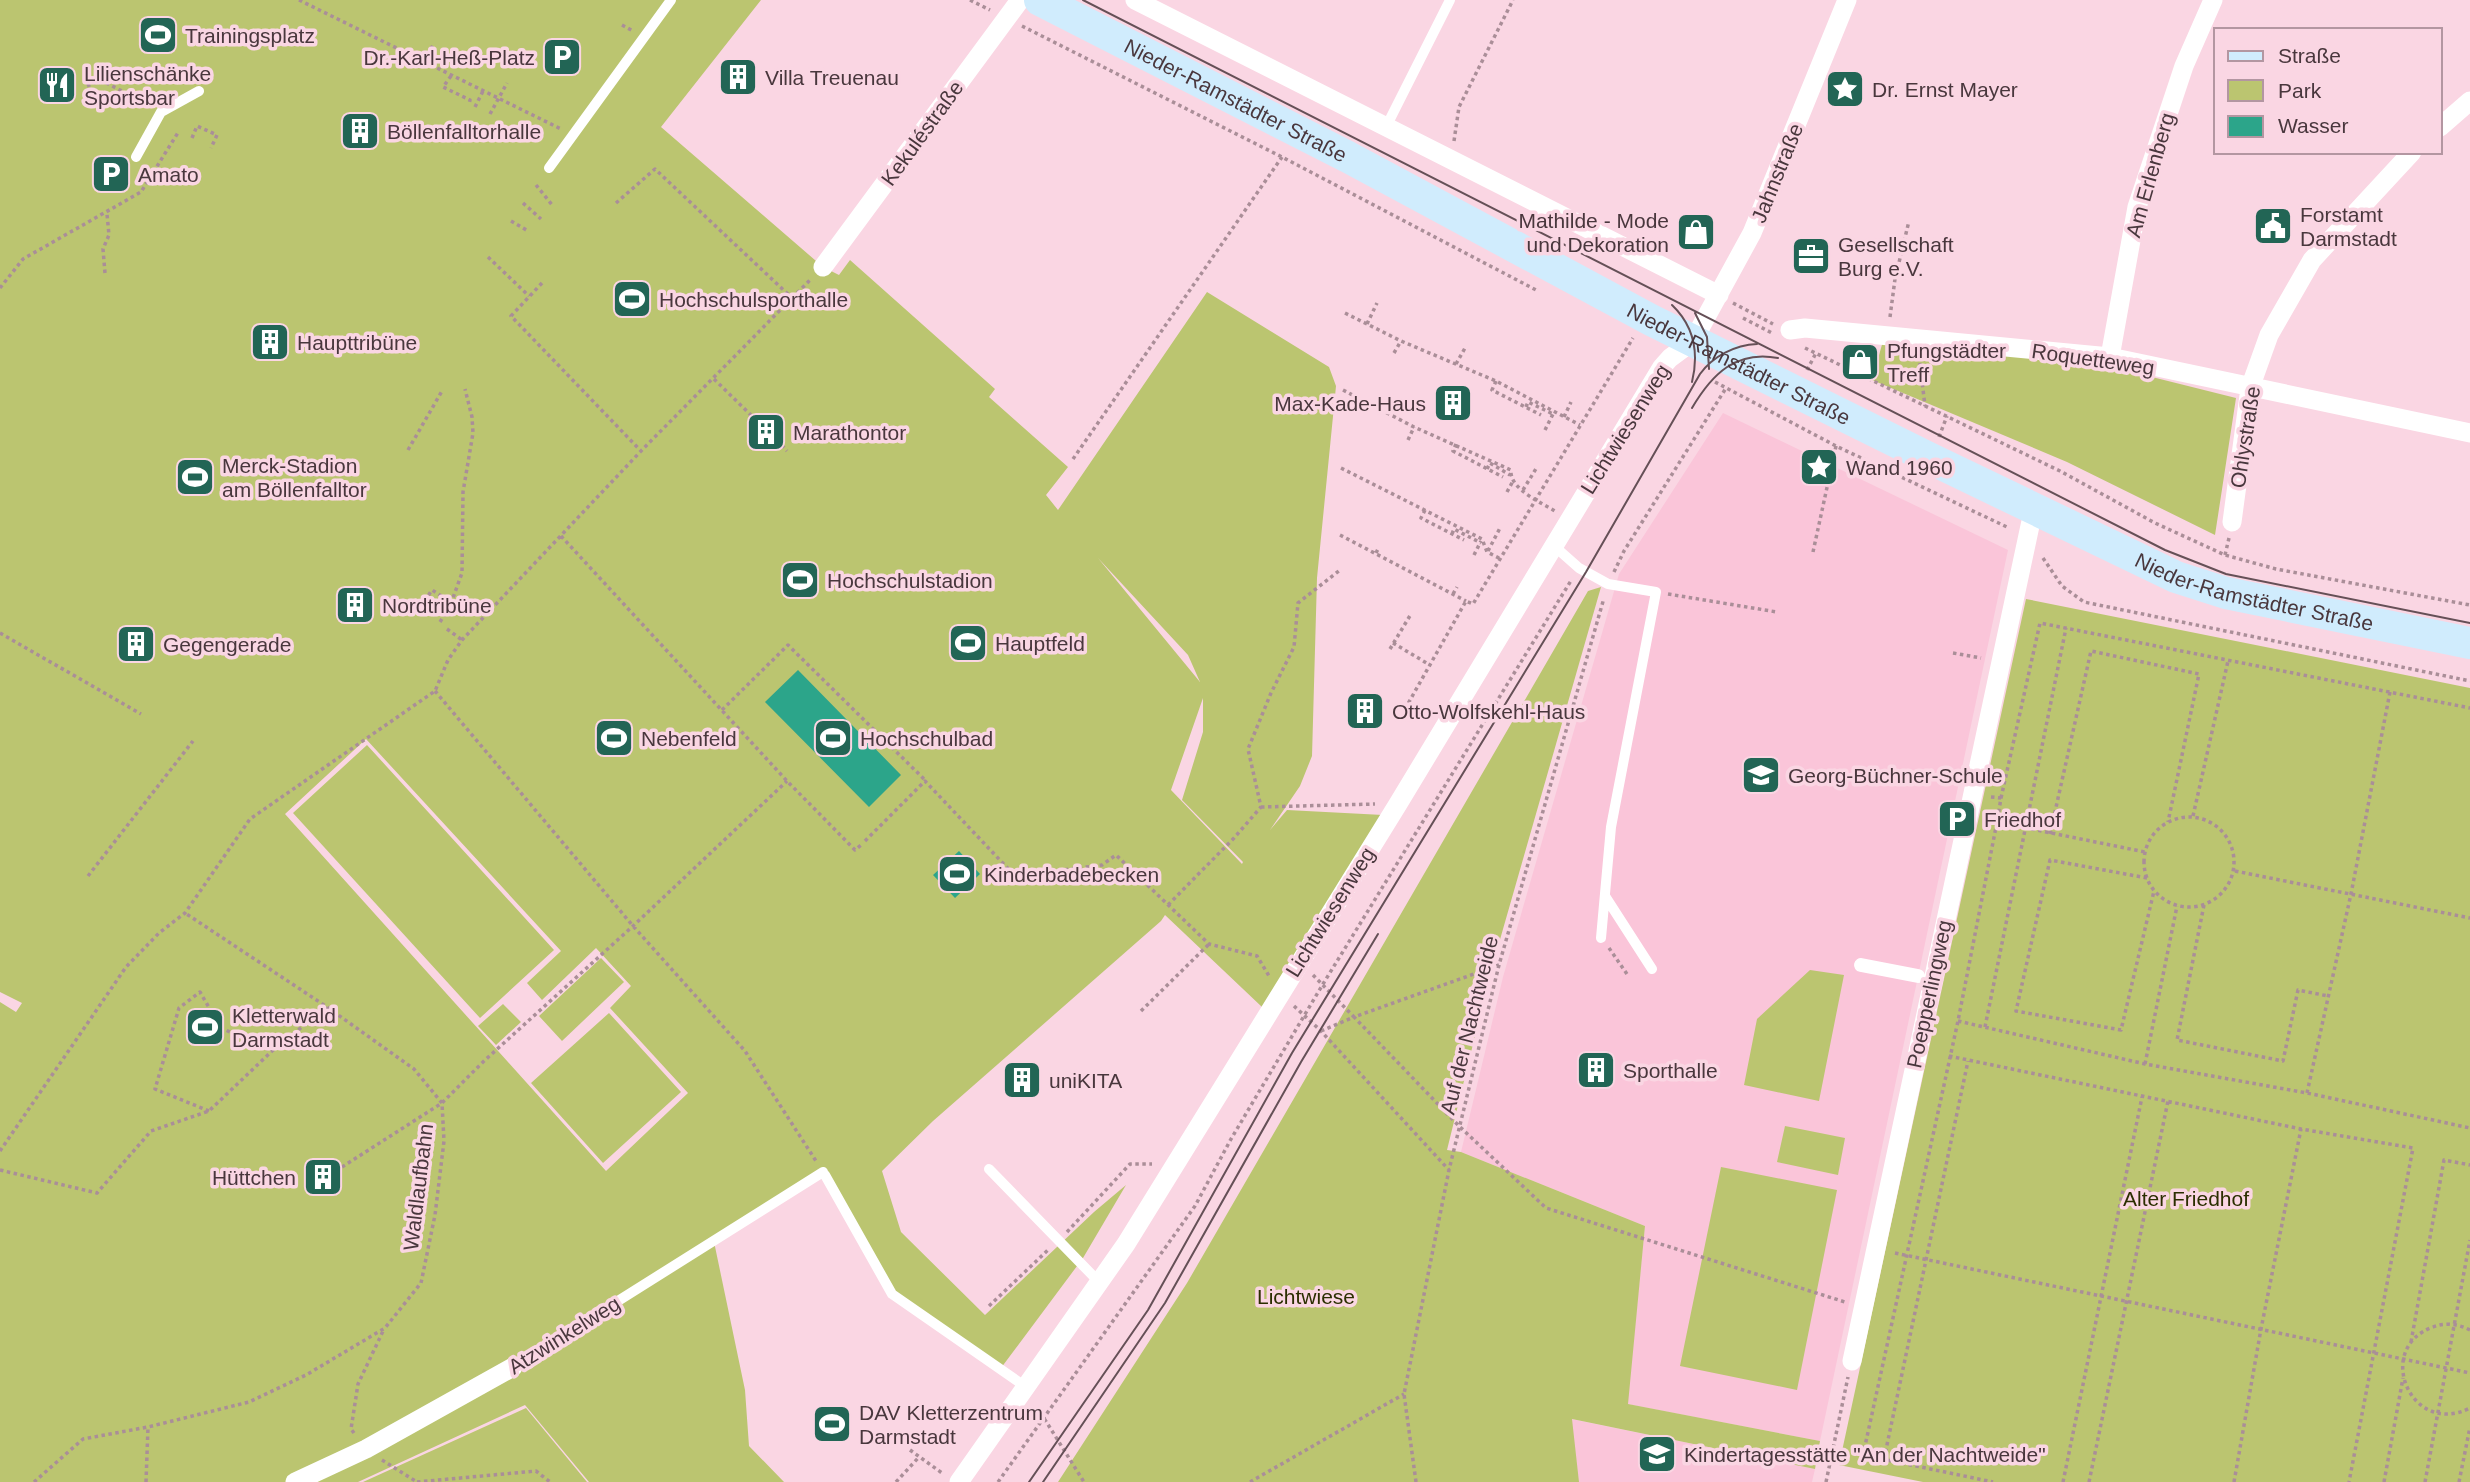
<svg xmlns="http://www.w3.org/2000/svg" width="2470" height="1482" viewBox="0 0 2470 1482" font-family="Arial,sans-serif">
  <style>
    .built { fill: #fac5d9 }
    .green { fill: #bbc570; fill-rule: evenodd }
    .water { fill: #2ca58a }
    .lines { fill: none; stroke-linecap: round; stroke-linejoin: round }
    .path { stroke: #aa8e98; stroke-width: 3.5; stroke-dasharray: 3.5 3.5; stroke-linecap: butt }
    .service { stroke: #fff; stroke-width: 10 }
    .pedestrian { stroke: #fff; stroke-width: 14 }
    .minor { stroke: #fff; stroke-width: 19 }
    .primary { stroke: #d0ecfd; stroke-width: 32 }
    .tram { stroke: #655057; stroke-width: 2 }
    .labels { text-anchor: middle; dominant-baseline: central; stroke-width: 7; stroke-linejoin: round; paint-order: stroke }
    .poi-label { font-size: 21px; fill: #49373d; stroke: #fad6e3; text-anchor: start }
    .street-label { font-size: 21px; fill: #49373d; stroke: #fad6e3 }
    .park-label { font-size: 21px; fill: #2b2e00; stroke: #fad6e3 }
  </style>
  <rect width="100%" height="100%" fill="#fad6e3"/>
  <path class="built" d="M 1723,413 L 2008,550 L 1820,1441 L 1627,1404 L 1645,1226 L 1461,1152 L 1503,977 L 1619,574 Z
    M 1571,1419 L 1815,1469 L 1812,1482 L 1579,1482 Z"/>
  <path class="green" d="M 0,0 L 761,0 L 661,127 L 823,267 L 839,275 L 850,260 L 995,389 L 989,397 L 1068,467 L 1046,495 L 1058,510 L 1207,292 L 1329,367 L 1336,386 L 1317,578 L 1312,756 L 1300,786 L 1270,830 L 1287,810 L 1383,815 L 1262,1007 L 1165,915 L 1161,921 L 933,1121 L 882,1171 L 901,1232 L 985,1315 L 1094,1212 L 1126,1185 L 1083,1258 L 1001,1368 L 894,1292 L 824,1168 L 713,1237 L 745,1390 L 749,1446 L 784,1482 L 589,1482 L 525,1405 L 358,1482 L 0,1482 L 0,1002 L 16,1012 L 22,1003 L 0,992 ZM 1098,558 L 1188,655 L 1200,682 ZM 1203,698 L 1203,732 L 1182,800 L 1243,862 L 1242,864 L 1171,790 ZM 366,739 L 561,951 L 527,983 L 542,1000 L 596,948 L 631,986 L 610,1008 L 688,1093 L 606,1171 L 285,814 Z
    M 1883,341 L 2108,366 L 2236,398 L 2215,535 L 2067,462 L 1872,380 Z
    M 1601,587 L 1491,971 L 1447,1150 L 1461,1152 L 1645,1226 L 1628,1404 L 1820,1441 L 1815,1469 L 1572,1419 L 1579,1482 L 1058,1482 L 1187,1283 L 1588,591 Z
    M 2026,599 L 2470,688 L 2470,1482 L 1923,1482 L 1839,1465 Z
    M 367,745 L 554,950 L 480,1018 L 293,813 Z
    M 601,958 L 624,982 L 562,1041 L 539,1016 Z
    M 1810,970 L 1844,975 L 1819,1101 L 1744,1085 L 1757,1019 Z
    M 503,1004 L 521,1022 L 496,1045 L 478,1026 Z
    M 609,1013 L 681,1092 L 603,1163 L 531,1083 Z
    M 1785,1126 L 1845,1138 L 1838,1175 L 1777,1162 Z
    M 1721,1167 L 1837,1190 L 1797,1390 L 1680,1366 Z
    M 526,1408 L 587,1482 L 363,1482 Z"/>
  <path class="water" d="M 798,670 L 901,775 L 869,807 L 765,702 Z
    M 959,851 L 980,874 L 955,898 L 933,875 Z"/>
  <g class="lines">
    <path class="path" d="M 299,0 L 561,129
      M 970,0 L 990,10
      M 622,25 L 633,31
      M 1022,26 L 1282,157 L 1538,291
      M 424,61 L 433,45
      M 451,76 L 443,87 L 470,100 L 469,104
      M 87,86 L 101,80 L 150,106
      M 475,107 L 483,91
      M 490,114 L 507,83
      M 192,138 L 197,126 L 217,135 L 211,148
      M 1454,141 L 1459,107 L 1513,0
      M 536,185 L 553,206
      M 523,203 L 541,219
      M 616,203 L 655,169 L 792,298
      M 511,221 L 528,231
      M 488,257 L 529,296
      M 105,273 L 103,249 L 109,235 L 107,214
      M 542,283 L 511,316 L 641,451
      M 0,288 L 23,259 L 141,192 L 179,131
      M 1733,303 L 1773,324
      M 1345,313 L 1401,341 L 1496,381 L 1580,425
      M 1890,317 L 1895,279 L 1909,221
      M 1743,318 L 1772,333
      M 1367,324 L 1377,303
      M 1805,348 L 2060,471 L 2155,523 L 2225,555 L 2276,569 L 2470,605
      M 1394,353 L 1401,341
      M 1919,356 L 1925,406
      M 1456,364 L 1465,348
      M 1807,370 L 1816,353
      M 714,379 L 760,424
      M 1496,381 L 1492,390 L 1541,415
      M 1715,382 L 1836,446 L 2009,528
      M 1343,390 L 1414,427 L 1511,470 C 1509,489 1542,503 1555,511
      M 1526,407 L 1528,402 L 1553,414
      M 1564,417 L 1571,402
      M 1545,430 L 1553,414
      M 1939,437 L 1947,416
      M 777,440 L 787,451
      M 1408,440 L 1414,427
      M 1456,444 L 1453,451 L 1503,477
      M 408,450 L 442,391
      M 1073,459 L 1282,157
      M 1341,468 L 1482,539 L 1487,552 L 1499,558
      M 1487,469 L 1490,463 L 1510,475
      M 1523,490 L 1537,467
      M 1507,492 L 1513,481
      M 1425,510 L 1421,518 L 1464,540
      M 1452,534 L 1454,529 L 1481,543
      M 1340,535 L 1466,601
      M 561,536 L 787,781 L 855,850 L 861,845
      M 1488,551 L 1500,528
      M 1813,552 L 1836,446
      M 1376,553 L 1379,547
      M 1474,555 L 1481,541
      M 2225,555 L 2229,538
      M 2043,558 L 2062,586 L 2084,602 L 2470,681
      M 1614,572 L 1624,551 L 1726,388
      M 1453,594 L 1457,587
      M 1668,594 L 1777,612
      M 422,612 L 419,609 L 432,590 L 451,602
      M 440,622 L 450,606 L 462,573 L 463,492 L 473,433 L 472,417 L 465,389
      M 447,629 L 462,640
      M 0,633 L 141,714
      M 1393,643 L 1430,665
      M 1390,649 L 1411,614
      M 1953,653 L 1981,658
      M 435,691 L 633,926 L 745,1051 L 816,1161
      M 1405,709 L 1466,601 L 1473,604 L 1633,338
      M 722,710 L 788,645 L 925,780
      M 1991,797 L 2001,798 L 1997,822 L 1958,1021 L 1863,1455 L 1993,1482
      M 2001,798 L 2040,623 L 2470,708
      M 1261,807 L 1375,804
      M 2193,816 L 2228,661
      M2144 862a45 45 0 1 1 90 0a45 45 0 1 1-90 0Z
      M 1997,822 L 2145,852
      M 2050,834 L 2091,651 L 2199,674 L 2168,822
      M 865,841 L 925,781 L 1015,876 L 1102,865 L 1116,855 L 1209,944 L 1257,956 L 1269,976
      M 2235,871 L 2470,918
      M 88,876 L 193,741
      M 2147,878 L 2050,860 L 2016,1011 L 2121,1030 L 2154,891
      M 1168,905 L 1234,838 L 1261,807 L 1248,749 L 1271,693 L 1294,647 L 1298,603 L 1340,570
      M 2204,905 L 2177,1040 L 2283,1061 L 2298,990 L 2328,996
      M 1609,948 L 1627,974
      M 1313,975 L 1354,1017 L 1499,965
      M 1294,1006 L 1320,1030 L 1449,1170
      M 1141,1011 L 1209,944
      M 1958,1021 L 2145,1064 L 2307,1093 L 2470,1128
      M 1985,1027 L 2066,628
      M 1321,1031 L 1354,1017 L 1459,1126 L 1546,1208 L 1845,1302
      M 1949,1056 L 2301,1129 L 2413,1148 L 2349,1482
      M 2145,1064 L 2177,906
      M 2307,1093 L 2351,894 L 2390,692
      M 209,1111 L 155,1089 L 179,1008 L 200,992 L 221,1028 L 272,1051
      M 0,1151 L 126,967 L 159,933 L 185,913 L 250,819 L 435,691 L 448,660 L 462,640 L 641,451 L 811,279
      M 342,1167 L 442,1103 L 484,1061 L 633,926 L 787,781
      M 0,1170 L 97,1193 L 151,1131 L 209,1111 L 272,1051 L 327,1007
      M 1067,1232 L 1130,1164 L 1152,1164
      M 1895,1253 L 2470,1373
      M 989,1306 L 1049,1249
      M 2470,1330 C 2458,1324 2445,1322 2433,1327 C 2373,1348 2411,1438 2470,1408
      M 2411,1342 L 2444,1160 L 2470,1165
      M 1037,1407 L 1084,1482
      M 354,1433 L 351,1429 L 358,1384 L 384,1329
      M 910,1450 L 942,1473
      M 1884,1459 L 1968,1061
      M 382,1460 L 417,1482
      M 34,1482 L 83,1439 L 148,1427 L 249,1402 L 306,1375 L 385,1328 L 421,1283 L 435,1215 L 444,1141 L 442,1103 L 414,1069 L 327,1007 L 185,913
      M 146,1482 L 148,1427
      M 417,1482 L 536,1471 L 550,1482
      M 896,1482 L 919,1457
      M 998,1482 L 1195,1206 L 1231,1139 L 1323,984 L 1572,579
      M 1250,1482 L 1404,1394
      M 1416,1482 L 1404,1394 L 1449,1170 L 1499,965 L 1604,598
      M 1826,1482 L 1848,1377
      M 2063,1482 L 2142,1097
      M 2089,1482 L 2168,1101
      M 2234,1482 L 2261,1329 L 2301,1129
      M 2384,1482 L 2403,1378
      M 2425,1482 L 2470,1240
      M 2459,1482 L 2470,1427"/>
    <path class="service" d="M 1386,127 L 1450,0
      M 136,157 L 161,112 L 199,91
      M 549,168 L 671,0
      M 1553,545 L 1579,568 L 1608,584 L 1656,592 L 1611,827 L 1601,938
      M 1605,896 L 1652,969
      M 989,1169 L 1100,1283
      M 825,1175 L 892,1294 L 1026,1387
      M 513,1367 L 823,1172"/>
    <path class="pedestrian" d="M 1861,965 L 1918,976"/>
    <path class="minor" d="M 1135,0 L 1719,295
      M 2440,127 L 2470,101
      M 823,267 L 1020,0
      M 1790,330 L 1805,328 L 2110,357 L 2470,433
      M 2110,357 L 2137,207 L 2184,66 L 2213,0
      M 2232,522 L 2250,388 L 2269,335 L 2312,260 L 2412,152
      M 1852,1361 L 2034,507
      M 295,1482 L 366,1449 L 513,1367
      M 959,1482 L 1126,1244 L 1398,804 L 1662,367 L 1670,358 L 1693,341 L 1752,233 L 1847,0"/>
    <path class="primary" id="s1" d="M 1040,0 L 1348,157 L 1651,320 L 1931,459 L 2176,577 L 2226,593 L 2470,643"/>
    <path class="tram" d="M 1083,0 L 2165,550 L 2226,574 L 2470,623
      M 1672,305 C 1694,326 1699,353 1692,382
      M 1695,313 L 1707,337 L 1709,369
      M 1692,408 C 1712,374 1736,350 1778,358
      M 1029,1482 L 1148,1310 L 1292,1053 L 1586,572 L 1700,374 C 1713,356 1735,345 1757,344
      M 1043,1482 L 1165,1303 L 1301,1062 L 1378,934"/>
  </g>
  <defs>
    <g id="stadium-square" transform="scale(2.0125)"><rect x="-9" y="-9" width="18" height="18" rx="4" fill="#226555" stroke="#fad6e3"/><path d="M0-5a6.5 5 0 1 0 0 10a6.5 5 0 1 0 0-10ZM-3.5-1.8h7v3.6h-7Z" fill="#fff"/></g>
    <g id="parking-square" transform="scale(2.0125)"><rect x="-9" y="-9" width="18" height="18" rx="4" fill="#226555" stroke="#fad6e3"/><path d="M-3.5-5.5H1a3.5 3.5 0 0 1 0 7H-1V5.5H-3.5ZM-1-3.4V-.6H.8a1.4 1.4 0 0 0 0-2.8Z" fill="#fff"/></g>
    <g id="building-square" transform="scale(2.0125)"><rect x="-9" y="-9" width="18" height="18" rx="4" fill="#226555" stroke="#fad6e3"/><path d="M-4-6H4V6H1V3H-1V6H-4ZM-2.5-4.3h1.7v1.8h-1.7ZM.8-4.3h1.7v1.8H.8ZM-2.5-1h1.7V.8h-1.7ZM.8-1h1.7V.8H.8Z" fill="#fff"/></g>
    <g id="restaurant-square" transform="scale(2.0125)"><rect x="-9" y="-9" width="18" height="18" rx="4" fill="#226555" stroke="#fad6e3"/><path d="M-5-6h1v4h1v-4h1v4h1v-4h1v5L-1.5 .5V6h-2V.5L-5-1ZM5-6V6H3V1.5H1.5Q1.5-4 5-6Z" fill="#fff"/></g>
    <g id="sight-square" transform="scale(2.0125)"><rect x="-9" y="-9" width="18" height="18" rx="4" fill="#226555" stroke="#fad6e3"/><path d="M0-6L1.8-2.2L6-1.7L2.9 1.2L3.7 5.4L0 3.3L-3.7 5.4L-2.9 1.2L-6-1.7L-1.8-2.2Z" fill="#fff"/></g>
    <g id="civic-square" transform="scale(2.0125)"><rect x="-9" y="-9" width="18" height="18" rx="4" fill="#226555" stroke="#fad6e3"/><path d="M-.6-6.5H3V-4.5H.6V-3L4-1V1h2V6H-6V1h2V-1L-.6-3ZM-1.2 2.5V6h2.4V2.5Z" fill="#fff"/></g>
    <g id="shop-square" transform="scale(2.0125)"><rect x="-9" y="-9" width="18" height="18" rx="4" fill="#226555" stroke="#fad6e3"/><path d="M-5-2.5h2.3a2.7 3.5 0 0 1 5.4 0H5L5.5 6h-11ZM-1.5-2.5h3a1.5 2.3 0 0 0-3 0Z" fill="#fff"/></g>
    <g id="office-square" transform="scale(2.0125)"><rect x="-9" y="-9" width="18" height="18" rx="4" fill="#226555" stroke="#fad6e3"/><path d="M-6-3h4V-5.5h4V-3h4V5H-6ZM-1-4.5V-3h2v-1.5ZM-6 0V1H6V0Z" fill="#fff"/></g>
    <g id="school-square" transform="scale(2.0125)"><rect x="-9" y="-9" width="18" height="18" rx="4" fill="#226555" stroke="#fad6e3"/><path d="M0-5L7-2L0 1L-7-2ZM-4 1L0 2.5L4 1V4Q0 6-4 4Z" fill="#fff"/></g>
  </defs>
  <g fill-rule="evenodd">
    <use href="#stadium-square" x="158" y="35"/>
    <use href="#parking-square" x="562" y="57"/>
    <use href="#building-square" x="738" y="77"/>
    <use href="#restaurant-square" x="57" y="85"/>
    <use href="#sight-square" x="1845" y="89"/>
    <use href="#building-square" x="360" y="131"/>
    <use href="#parking-square" x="111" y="174"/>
    <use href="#civic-square" x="2273" y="226"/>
    <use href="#shop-square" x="1696" y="232"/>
    <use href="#office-square" x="1811" y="256"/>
    <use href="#stadium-square" x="632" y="299"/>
    <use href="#building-square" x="270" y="342"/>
    <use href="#shop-square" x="1860" y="362"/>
    <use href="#building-square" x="1453" y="403"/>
    <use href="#building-square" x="766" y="432"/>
    <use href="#sight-square" x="1819" y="467"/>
    <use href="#stadium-square" x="195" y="477"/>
    <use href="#stadium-square" x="800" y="580"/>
    <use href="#building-square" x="355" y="605"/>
    <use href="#stadium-square" x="968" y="643"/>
    <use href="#building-square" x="136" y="644"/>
    <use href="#building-square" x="1365" y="711"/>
    <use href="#stadium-square" x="614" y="738"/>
    <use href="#stadium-square" x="833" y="738"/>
    <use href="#school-square" x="1761" y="775"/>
    <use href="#parking-square" x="1957" y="819"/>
    <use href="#stadium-square" x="957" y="874"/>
    <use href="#stadium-square" x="205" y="1027"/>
    <use href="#building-square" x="1596" y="1070"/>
    <use href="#building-square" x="1022" y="1080"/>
    <use href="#building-square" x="323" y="1177"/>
    <use href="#stadium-square" x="832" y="1424"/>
    <use href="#school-square" x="1657" y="1454"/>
  </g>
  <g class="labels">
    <g class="poi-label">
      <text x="185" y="35">Trainingsplatz</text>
      <text x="535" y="57" text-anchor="end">Dr.-Karl-Heß-Platz</text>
      <text x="84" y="73">Lilienschänke<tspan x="84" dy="24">Sportsbar</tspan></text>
      <text x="765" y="77">Villa Treuenau</text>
      <text x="1872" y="89">Dr. Ernst Mayer</text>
      <text x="387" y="131">Böllenfalltorhalle</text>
      <text x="138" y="174">Amato</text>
      <text x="2300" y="214">Forstamt<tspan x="2300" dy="24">Darmstadt</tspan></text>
      <text x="1669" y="220" text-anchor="end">Mathilde - Mode<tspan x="1669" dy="24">und Dekoration</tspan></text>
      <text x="1838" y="244">Gesellschaft<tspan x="1838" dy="24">Burg e.V.</tspan></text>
      <text x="659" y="299">Hochschulsporthalle</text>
      <text x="297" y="342">Haupttribüne</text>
      <text x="1887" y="350">Pfungstädter<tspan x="1887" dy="24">Treff</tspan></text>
      <text x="1426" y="403" text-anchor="end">Max-Kade-Haus</text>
      <text x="793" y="432">Marathontor</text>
      <text x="222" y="465">Merck-Stadion<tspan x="222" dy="24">am Böllenfalltor</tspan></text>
      <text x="1846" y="467">Wand 1960</text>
      <text x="827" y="580">Hochschulstadion</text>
      <text x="382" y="605">Nordtribüne</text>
      <text x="995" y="643">Hauptfeld</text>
      <text x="163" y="644">Gegengerade</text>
      <text x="1392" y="711">Otto-Wolfskehl-Haus</text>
      <text x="641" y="738">Nebenfeld</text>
      <text x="860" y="738">Hochschulbad</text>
      <text x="1788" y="775">Georg-Büchner-Schule</text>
      <text x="1984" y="819">Friedhof</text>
      <text x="984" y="874">Kinderbadebecken</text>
      <text x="232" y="1015">Kletterwald<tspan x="232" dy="24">Darmstadt</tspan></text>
      <text x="1623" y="1070">Sporthalle</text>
      <text x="1049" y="1080">uniKITA</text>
      <text x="296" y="1177" text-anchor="end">Hüttchen</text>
      <text x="859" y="1412">DAV Kletterzentrum<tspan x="859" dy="24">Darmstadt</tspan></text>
      <text x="1684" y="1454">Kindertagesstätte "An der Nachtweide"</text>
    </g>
    <g class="street-label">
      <text stroke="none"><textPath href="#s1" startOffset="220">Nieder-Ramstädter Straße</textPath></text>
      <text transform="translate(922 133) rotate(-54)">Kekuléstraße</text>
      <text transform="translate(1777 173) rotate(-68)">Jahnstraße</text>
      <text transform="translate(2150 175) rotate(-74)">Am Erlenberg</text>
      <text transform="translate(2093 359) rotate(8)">Roquetteweg</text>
      <text stroke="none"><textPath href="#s1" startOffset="788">Nieder-Ramstädter Straße</textPath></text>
      <text transform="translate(1625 429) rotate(-58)">Lichtwiesenweg</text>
      <text transform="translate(2245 437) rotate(-81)">Ohlystraße</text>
      <text stroke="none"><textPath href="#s1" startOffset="1354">Nieder-Ramstädter Straße</textPath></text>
      <text transform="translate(1330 912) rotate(-58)">Lichtwiesenweg</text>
      <text transform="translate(1929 994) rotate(-78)">Poepperlingweg</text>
      <text transform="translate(1469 1025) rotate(-76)">Auf der Nachtweide</text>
      <text transform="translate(418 1187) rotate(-83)">Waldlaufbahn</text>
      <text transform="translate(564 1335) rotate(-32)">Atzwinkelweg</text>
    </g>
    <g class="park-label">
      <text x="2186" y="1198">Alter Friedhof</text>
      <text x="1306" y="1296">Lichtwiese</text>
    </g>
  </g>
  <rect x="2214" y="28" width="228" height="126" fill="#fad6e3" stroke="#b396a1" stroke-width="2"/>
  <rect x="2228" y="51" width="35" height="10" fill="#d0ecfd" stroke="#b396a1" stroke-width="2"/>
  <text x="2278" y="63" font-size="21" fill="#49373d">Straße</text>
  <rect x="2228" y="80" width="35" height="21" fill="#bbc570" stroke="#b396a1" stroke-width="2"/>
  <text x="2278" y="98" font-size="21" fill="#49373d">Park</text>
  <rect x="2228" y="116" width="35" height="21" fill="#2ca58a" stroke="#b396a1" stroke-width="2"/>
  <text x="2278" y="133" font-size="21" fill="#49373d">Wasser</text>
</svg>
